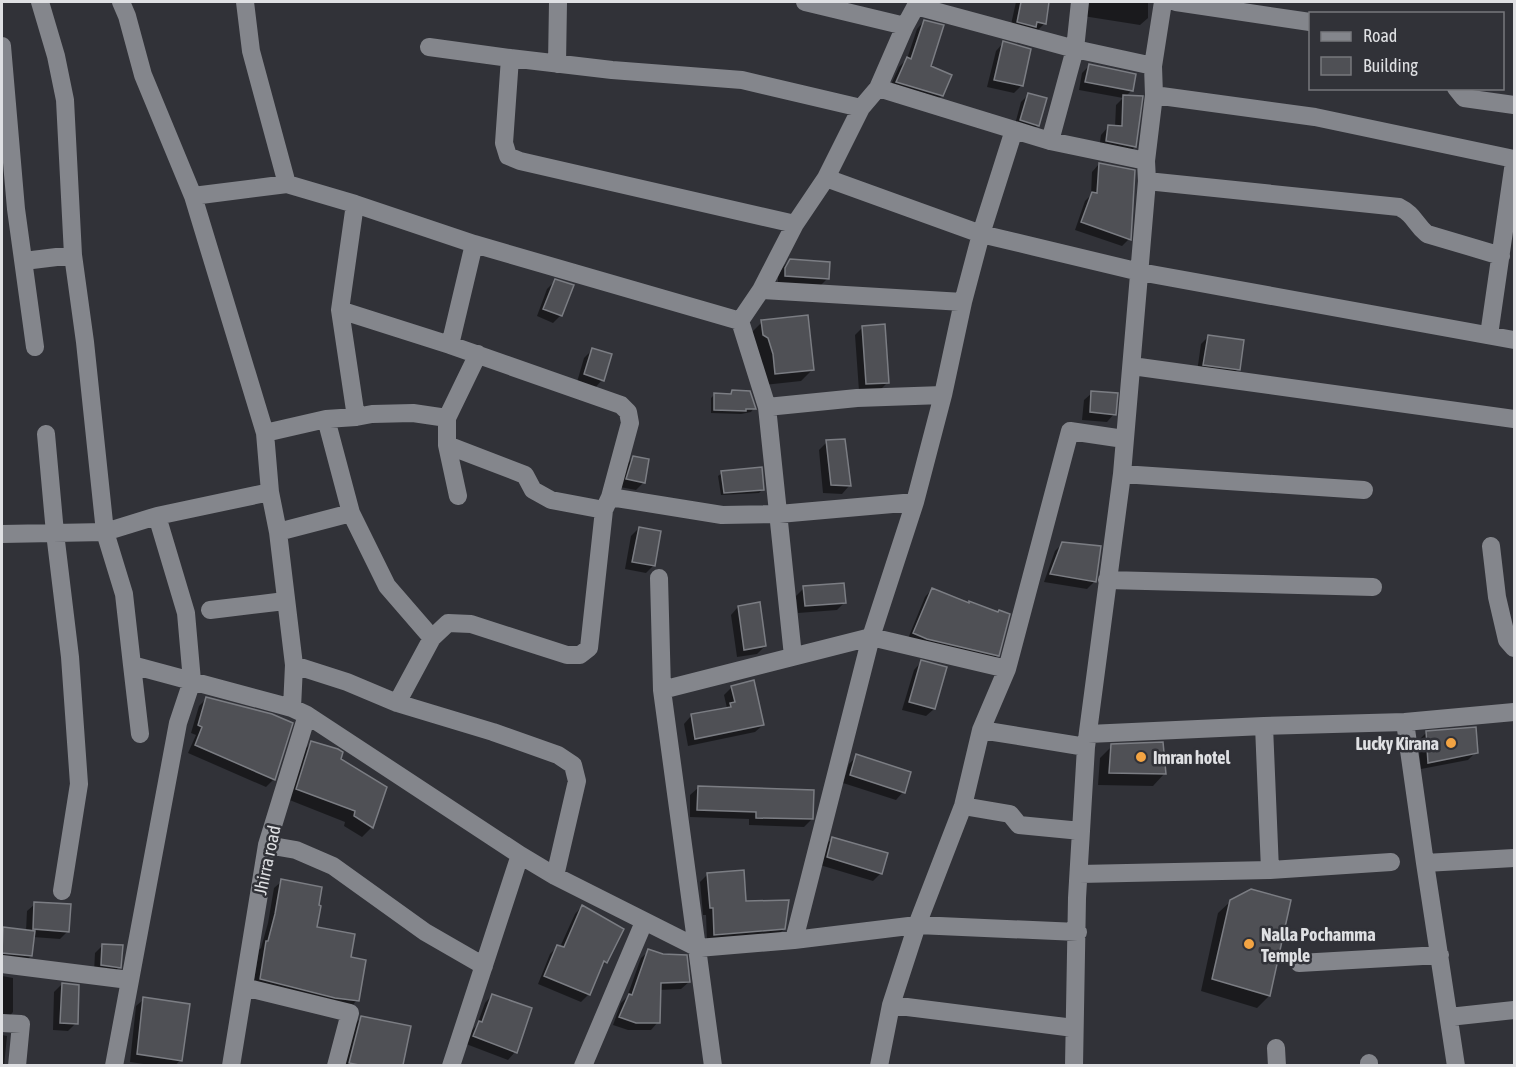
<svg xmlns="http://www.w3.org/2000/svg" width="1516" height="1067" viewBox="0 0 1516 1067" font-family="'Asap Condensed',sans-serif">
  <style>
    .shadow { fill: #0007 }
    .building { fill: #4f5055; stroke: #7b7d83; stroke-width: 1.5 }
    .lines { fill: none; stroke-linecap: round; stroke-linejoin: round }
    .minor { stroke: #84868c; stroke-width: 18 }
    .poi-dot { fill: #f3a443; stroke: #313238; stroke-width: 2 }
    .labels { text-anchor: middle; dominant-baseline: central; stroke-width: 5; stroke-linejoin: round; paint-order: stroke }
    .poi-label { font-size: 18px; font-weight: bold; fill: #dfe0e3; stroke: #313238; text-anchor: start }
    .street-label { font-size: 18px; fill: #dfe0e3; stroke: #313238 }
  </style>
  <rect width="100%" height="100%" fill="#313238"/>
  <path class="shadow" d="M 1016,2 L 1048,2 L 1045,23 L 1037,31 L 1010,29 Z
    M 1084,2 L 1148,2 L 1148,18 L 1140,25 L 1083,16 Z
    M 924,21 L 929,67 L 942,95 L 934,103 L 889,89 L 899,67 L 907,59 L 917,29 Z
    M 1003,43 L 1029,50 L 1021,86 L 1014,93 L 987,87 L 996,51 Z
    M 1090,65 L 1131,91 L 1125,97 L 1141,97 L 1135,147 L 1127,155 L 1099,149 L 1101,135 L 1108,127 L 1115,127 L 1116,105 L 1123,98 L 1079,90 L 1082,73 Z
    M 1029,94 L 1038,125 L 1030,133 L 1014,128 L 1021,102 Z
    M 1099,164 L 1129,239 L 1122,246 L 1075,230 L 1085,201 L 1091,195 L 1092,172 Z
    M 790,260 L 827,279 L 819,287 L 778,284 L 778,277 L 782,268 Z
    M 555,281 L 561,315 L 553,323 L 537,316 L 547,289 Z
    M 762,322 L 813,369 L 801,381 L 764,385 L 750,334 Z
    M 863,327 L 888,382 L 880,390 L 859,391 L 855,335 Z
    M 1209,336 L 1238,369 L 1230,377 L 1197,372 L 1201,344 Z
    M 592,350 L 602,380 L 595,388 L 577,382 L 584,358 Z
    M 732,392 L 754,408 L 751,412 L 741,414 L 711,413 L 711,398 L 714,395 L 729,395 Z
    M 1092,393 L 1114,414 L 1107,422 L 1082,420 L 1084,400 Z
    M 844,441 L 849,486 L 842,494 L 823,493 L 819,450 L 827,442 Z
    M 633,458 L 644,482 L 636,490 L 620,487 L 625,466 Z
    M 722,473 L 763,489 L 759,493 L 721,495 L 718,476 Z
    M 639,528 L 654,565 L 646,573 L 625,569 L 631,536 Z
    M 1063,543 L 1095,581 L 1087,589 L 1044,582 L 1055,551 Z
    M 804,588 L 845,602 L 837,610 L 798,613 L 796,596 Z
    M 932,589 L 998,655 L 990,663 L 907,641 L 925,597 Z
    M 738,607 L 765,646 L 757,654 L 737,657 L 731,615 Z
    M 921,662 L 945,668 L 934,709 L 926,716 L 902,710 L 914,670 Z
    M 732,687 L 763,725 L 755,732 L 688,746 L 684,724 L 691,716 L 727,708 L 724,695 Z
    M 207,698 L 274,779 L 266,787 L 188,753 L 196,735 L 191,733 L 199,706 Z
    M 1426,733 L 1476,752 L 1468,760 L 1421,769 L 1418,741 Z
    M 311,743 L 340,759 L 372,827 L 362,837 L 344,826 L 345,822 L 287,799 L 301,753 Z
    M 1112,746 L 1164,774 L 1153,786 L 1098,785 L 1100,758 Z
    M 857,756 L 903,792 L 896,800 L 843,783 L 849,764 Z
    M 698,788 L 812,819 L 804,827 L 749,825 L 749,819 L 690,817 L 690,795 Z
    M 832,839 L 881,873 L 873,881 L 820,865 L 824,846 Z
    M 708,874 L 745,902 L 784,929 L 776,937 L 707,942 L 706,915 L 703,915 L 700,882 Z
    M 282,881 L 315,928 L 350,958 L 357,1000 L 350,1008 L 253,987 L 259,950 L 261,948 L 268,923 L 274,888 Z
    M 1231,901 L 1269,996 L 1257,1008 L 1201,991 L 1218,913 Z
    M 35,904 L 68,931 L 60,939 L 33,937 L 31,956 L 23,964 L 2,961 L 2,931 L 4,929 L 26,931 L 27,911 Z
    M 582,906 L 606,962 L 599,969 L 589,994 L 581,1002 L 538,984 L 550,954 L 558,946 L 560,947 L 575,914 Z
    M 103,945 L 119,967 L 112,975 L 94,972 L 95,953 Z
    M 649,951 L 689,982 L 681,989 L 659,990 L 658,1022 L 651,1030 L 628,1030 L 613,1025 L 621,1003 L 627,997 L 641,958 Z
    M 2,976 L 13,978 L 13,1012 L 6,1020 L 2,1020 Z
    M 62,984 L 76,1023 L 68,1031 L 53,1030 L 54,992 Z
    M 492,995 L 515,1052 L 508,1060 L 466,1044 L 472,1030 L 477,1025 L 485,1003 Z
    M 144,999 L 180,1060 L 175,1066 L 157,1066 L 130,1062 L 136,1006 Z
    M 361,1018 L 409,1027 L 402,1066 L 344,1066 L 353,1026 Z
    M 2,1035 L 7,1036 L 4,1066 L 2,1066 Z"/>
  <path class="building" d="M 1021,2 L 1049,2 L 1046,24 L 1037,22 L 1036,27 L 1017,22 Z
    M 924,20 L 944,25 L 931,66 L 952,75 L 943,96 L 896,82 L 907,57 L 911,59 Z
    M 1003,41 L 1031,49 L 1023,86 L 994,80 Z
    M 1089,64 L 1136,74 L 1133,91 L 1085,82 Z
    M 1028,93 L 1047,98 L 1039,126 L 1020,120 Z
    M 1123,95 L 1143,96 L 1136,147 L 1106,141 L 1108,125 L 1122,126 Z
    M 1099,163 L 1135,170 L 1131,240 L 1081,222 L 1092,192 L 1097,193 Z
    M 790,259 L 830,262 L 829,279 L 785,276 L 785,268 Z
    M 555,279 L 574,285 L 562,316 L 543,309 Z
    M 808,315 L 814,370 L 775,374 L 773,354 L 768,338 L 763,335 L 761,320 Z
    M 885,324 L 889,383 L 866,384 L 862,326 Z
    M 1208,335 L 1244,340 L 1240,370 L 1203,365 Z
    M 592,348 L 612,354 L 604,381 L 584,374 Z
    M 732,390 L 750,391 L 756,409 L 746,409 L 746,411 L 714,410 L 714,393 L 731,394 Z
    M 1091,391 L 1118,393 L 1116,415 L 1090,412 Z
    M 845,439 L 851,486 L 831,485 L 826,440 Z
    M 633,456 L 649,459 L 645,483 L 626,479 Z
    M 762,467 L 764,490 L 724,493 L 721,471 Z
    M 639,527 L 661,531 L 655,566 L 632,562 Z
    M 1062,542 L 1101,546 L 1096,582 L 1050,574 Z
    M 844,583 L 846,603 L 805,606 L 803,586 Z
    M 932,588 L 969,603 L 969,601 L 998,612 L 999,610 L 1010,614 L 999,656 L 927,639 L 913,633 Z
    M 760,602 L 766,646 L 744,650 L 738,606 Z
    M 921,660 L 947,667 L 935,709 L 909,702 Z
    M 754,680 L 764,725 L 695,739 L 691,714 L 731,707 L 730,703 L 735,702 L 731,686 Z
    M 206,697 L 272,714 L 293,723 L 275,780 L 195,745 L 202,727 L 198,725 Z
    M 1476,727 L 1478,753 L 1428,763 L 1426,731 Z
    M 311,741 L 338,749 L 343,752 L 341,759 L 387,787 L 373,828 L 354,816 L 355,811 L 296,789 Z
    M 1163,742 L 1166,774 L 1109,773 L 1111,744 Z
    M 856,754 L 911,772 L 905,793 L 850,775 Z
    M 698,786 L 814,790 L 813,819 L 756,818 L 756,812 L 697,810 Z
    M 832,837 L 888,853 L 882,874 L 827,857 Z
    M 744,870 L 746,901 L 789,900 L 785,929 L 714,935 L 713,908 L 710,908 L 707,873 Z
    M 281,879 L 322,887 L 319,905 L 321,906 L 317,927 L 355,934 L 351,957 L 366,960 L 359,1001 L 335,998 L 260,979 L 266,941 L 268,941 L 275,914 Z
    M 1251,889 L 1291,900 L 1270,996 L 1212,979 L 1230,900 Z
    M 34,902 L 71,904 L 69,932 L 33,929 Z
    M 582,905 L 624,929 L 607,963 L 604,961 L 590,995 L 544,976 L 557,945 L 564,947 Z
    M 3,927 L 35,931 L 32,956 L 2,953 Z
    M 102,944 L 123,945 L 121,968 L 101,965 Z
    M 648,949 L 663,954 L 687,955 L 690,982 L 661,983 L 660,1023 L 636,1023 L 619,1017 L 629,994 L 632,995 Z
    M 62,983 L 79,985 L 78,1024 L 60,1023 Z
    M 492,994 L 532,1008 L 517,1053 L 473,1036 L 479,1021 L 482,1022 Z
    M 143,997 L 190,1004 L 182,1061 L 137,1054 Z
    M 361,1016 L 411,1026 L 403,1065 L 359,1065 L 349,1063 Z"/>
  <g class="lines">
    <path class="minor" d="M 40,2 L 56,56 L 65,100 L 73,255 L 85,342 L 105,532 L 124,594 L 132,665
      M 121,2 L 127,16 L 143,75 L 193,196
      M 245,2 L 251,51 L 287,184
      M 805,2 L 905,26
      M 1176,2 L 1310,22
      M 916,6 L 1075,49 L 1153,66
      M 2,46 L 16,209 L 35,347
      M 429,47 L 510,58 L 504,143 L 508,156 L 520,161 L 795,224
      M 510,58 L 612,70 L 742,80 L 861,108
      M 557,64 L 558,2
      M 878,88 L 1050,141 L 1146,161
      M 1456,88 L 1464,98 L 1514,105
      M 1154,95 L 1315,117 L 1514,159
      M 1050,141 L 1075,49 L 1080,2
      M 826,178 L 981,234 L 1140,272 L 1514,340
      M 1147,181 L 1399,207 C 1415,215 1414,223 1427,234 L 1501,256
      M 24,261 L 73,255
      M 761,290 L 963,302 L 943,395
      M 963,302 L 981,234 L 1014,130
      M 340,310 L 355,204
      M 1489,335 L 1514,162
      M 1132,366 L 1514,419
      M 767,407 L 793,656
      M 356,417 L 340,310 L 450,345
      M 265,433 L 326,419 L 356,417 L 372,414 L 413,413 L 447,418
      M 46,434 L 55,533 L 70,657 L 79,784 L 62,891
      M 447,445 L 525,475 L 533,490 L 551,500 L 604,510
      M 1122,474 L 1364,490
      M 458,496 L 447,445 L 447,418 L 478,354
      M 610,497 L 722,515 L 779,514 L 915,502
      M 351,513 L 387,586 L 432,638
      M 278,532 L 351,513 L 326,419
      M 2,534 L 105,532 L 157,516 L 270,492
      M 1491,546 L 1497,597 L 1507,640 L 1514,648
      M 659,578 L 662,690 L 713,1066
      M 1107,580 L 1373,587
      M 210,610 L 285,601
      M 294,665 L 347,682 L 397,703 L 493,732 L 558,755 L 573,765 L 577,781 L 555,876
      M 662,690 L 871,637 L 915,502 L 943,395 L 857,398 L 767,407 L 740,321 L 761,290 L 795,224 L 826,178 L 861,108 L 878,88 L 905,26 L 918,2
      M 397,703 L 432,638 L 448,623 L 471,624 L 567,655 L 580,655 L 589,648 L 604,510 L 610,497 L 630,423 L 628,412 L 621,405 L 450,345 L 474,244
      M 1405,722 L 1514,712
      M 1264,726 L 1270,870
      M 981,730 L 1086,747
      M 140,734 L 132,665 L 292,708
      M 1088,734 L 1264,726 L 1405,722 L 1425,863 L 1514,858
      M 963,806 L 1010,814 L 1019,825 L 1081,831
      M 267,845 L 296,850 L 333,866 L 425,932 L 484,966
      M 520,855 L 307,715 L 292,708 L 294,665 L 278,532 L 270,492 L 265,433 L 193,196 L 287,184 L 355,204 L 474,244 L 740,321
      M 1425,863 L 1456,1066
      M 1079,874 L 1270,870 L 1391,862
      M 794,940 L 871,637 L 1007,669
      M 1299,963 L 1440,955
      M 2,964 L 129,980
      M 244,987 L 350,1013 L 336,1066
      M 891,1005 L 1074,1028
      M 1449,1017 L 1514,1010
      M 2,1023 L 21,1024 L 17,1066
      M 1276,1048 L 1277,1066
      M 1369,1063 L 1369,1066
      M 114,1066 L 178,723 L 192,681 L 186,613 L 157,516
      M 231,1066 L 267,845 L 307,715
      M 451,1066 L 520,855 L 555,876 L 698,948 L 794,940 L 917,925 L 1078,932
      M 583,1066 L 644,922
      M 879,1066 L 891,1005 L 917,925 L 963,806 L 981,730 L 1007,669 L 1070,431 L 1124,439
      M 1074,1066 L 1077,898 L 1086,747 L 1122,474 L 1147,181 L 1146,161 L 1154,95 L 1153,66 L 1163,2"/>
  </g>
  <g class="poi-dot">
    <circle cx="1451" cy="743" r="6"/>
    <circle cx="1141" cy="757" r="6"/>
    <circle cx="1249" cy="944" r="6"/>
  </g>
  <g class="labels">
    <g class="poi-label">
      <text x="1439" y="743" text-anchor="end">Lucky Kirana</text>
      <text x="1153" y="757">Imran hotel</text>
      <text x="1261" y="934">Nalla Pochamma<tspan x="1261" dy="21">Temple</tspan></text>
    </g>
    <g class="street-label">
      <text transform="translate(267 860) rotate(-78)">Jhirra road</text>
    </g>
  </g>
  <rect width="1516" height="1067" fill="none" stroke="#dfe0e3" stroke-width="6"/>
  <rect x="1309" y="12" width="195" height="78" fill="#313238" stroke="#77787c" stroke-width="1.5"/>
  <rect x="1321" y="32" width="30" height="9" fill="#84868c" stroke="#77787c" stroke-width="1.5"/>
  <text x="1363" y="42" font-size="18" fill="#dfe0e3">Road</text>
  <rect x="1321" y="57" width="30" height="18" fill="#4f5055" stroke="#77787c" stroke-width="1.5"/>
  <text x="1363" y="72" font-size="18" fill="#dfe0e3">Building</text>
</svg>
